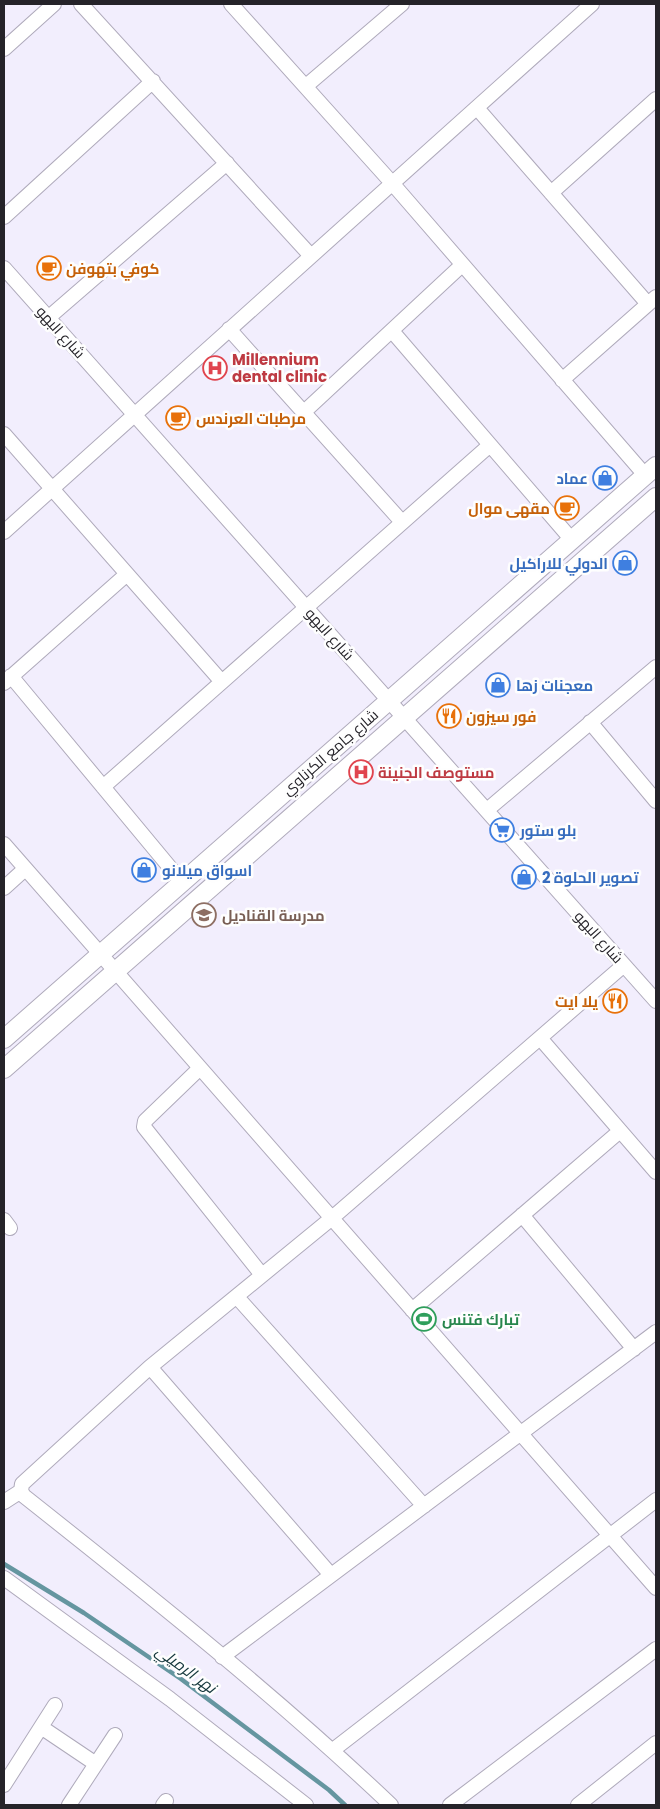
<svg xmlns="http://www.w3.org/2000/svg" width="660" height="1809" viewBox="0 0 660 1809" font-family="Poppins,Cairo,sans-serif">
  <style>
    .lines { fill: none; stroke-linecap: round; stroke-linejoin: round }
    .stream { stroke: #6596a0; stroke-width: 4.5 }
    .minor-casing { stroke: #afaabb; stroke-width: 16 }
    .major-casing { stroke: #afaabb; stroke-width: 20 }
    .minor { stroke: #fff; stroke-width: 14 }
    .major { stroke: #fff; stroke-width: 18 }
    .labels { text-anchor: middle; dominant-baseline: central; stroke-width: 5; stroke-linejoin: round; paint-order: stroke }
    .food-label { font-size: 15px; font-weight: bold; fill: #c56008; stroke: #fefefe; text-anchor: start }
    .street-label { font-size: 15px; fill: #252329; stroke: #fefefe }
    .health-label { font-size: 15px; font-weight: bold; fill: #be3a42; stroke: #fefefe; text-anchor: start }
    .shop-label { font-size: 15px; font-weight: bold; fill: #366cbe; stroke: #fefefe; text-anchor: start }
    .education-label { font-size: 15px; font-weight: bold; fill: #785e54; stroke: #fefefe; text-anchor: start }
    .leisure-label { font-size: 15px; font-weight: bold; fill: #27864d; stroke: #fefefe; text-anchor: start }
    .water-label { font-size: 16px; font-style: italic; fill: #12353a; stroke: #fefefe }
  </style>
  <rect width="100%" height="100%" fill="#f2eefd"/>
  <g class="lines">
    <path class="stream" d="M 4,1564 L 84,1613 L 181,1679 L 329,1790 L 345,1805"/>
    <g class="minor-casing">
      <path id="minor" d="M 81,4 L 311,256
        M 231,4 L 392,183 L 645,475
        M 4,49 L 54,4
        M 306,86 L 402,4
        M 477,108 L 648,304
        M 551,193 L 656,99
        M 4,217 L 153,81
        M 4,268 L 656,1001
        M 48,318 L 227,163
        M 229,329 L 402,522
        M 392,331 L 572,540
        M 562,380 L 656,297
        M 304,412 L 462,265
        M 4,434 L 222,682
        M 4,532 L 592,4
        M 11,676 L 182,882
        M 4,683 L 127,574
        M 590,722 L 656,801
        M 103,787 L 490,445
        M 487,810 L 656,667
        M 4,844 L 656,1588
        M 4,888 L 25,869
        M 540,1038 L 656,1172
        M 200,1068 L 145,1121 L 144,1127 L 262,1275
        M 522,1215 L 634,1349
        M 4,1220 L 10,1228
        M 237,1297 L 424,1506
        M 412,1310 L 620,1131
        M 150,1367 L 331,1575
        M 4,1502 L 21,1491
        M 4,1578 L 170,1699 L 306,1805
        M 222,1657 L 656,1332
        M 41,1727 L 96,1764
        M 333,1750 L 656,1500
        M 4,1785 L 55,1705
        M 69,1805 L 115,1735
        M 163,1805 L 166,1801
        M 391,1805 C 275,1695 149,1595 24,1496 L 21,1491 L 22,1484 L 150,1367 L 332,1218 L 624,965
        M 450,1805 L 656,1649
        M 578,1805 L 656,1743"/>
    </g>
    <g class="major-casing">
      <path id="major" d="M 4,1039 L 656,466
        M 4,1069 L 656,497"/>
    </g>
    <use href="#minor" class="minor"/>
    <use href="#major" class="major"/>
  </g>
  <defs>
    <g id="cafe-ring" transform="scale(1.25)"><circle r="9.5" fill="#fefefe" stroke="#e8710a" stroke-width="1.5"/><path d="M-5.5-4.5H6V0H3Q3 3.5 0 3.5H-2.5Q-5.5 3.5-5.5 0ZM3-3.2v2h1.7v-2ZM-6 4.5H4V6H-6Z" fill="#e8710a"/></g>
    <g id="hospital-ring" transform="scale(1.25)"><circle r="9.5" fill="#fefefe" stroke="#e0444e" stroke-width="1.5"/><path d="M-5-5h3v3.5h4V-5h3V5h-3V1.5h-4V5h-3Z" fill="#e0444e"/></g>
    <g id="shop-ring" transform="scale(1.25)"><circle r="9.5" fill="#fefefe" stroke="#3f7fe0" stroke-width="1.5"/><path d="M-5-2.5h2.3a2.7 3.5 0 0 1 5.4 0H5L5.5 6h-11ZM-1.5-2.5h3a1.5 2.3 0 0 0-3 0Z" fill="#3f7fe0"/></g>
    <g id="restaurant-ring" transform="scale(1.25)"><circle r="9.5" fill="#fefefe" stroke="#e8710a" stroke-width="1.5"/><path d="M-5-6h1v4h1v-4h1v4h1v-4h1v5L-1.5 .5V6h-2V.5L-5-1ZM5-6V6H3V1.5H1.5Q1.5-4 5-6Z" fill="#e8710a"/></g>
    <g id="supermarket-ring" transform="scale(1.25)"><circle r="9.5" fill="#fefefe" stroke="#3f7fe0" stroke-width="1.5"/><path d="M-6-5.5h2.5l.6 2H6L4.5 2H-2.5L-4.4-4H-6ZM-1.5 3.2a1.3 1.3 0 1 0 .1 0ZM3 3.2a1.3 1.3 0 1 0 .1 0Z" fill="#3f7fe0"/></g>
    <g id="school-ring" transform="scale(1.25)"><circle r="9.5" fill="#fefefe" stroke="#8d6e63" stroke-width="1.5"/><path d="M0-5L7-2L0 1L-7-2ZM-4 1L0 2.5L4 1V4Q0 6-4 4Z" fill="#8d6e63"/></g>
    <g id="stadium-ring" transform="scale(1.25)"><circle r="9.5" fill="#fefefe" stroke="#2e9e5b" stroke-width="1.5"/><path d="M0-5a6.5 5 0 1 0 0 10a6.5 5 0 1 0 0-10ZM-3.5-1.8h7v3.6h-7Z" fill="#2e9e5b"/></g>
  </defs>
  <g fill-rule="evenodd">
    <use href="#cafe-ring" x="49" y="268"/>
    <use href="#hospital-ring" x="215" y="368"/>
    <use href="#cafe-ring" x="178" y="418"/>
    <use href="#shop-ring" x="605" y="478"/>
    <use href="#cafe-ring" x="567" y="508"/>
    <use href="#shop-ring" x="625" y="563"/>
    <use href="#shop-ring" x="498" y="685"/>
    <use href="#restaurant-ring" x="449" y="716"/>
    <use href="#hospital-ring" x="361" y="772"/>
    <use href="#supermarket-ring" x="502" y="830"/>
    <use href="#shop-ring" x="144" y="870"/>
    <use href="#shop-ring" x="524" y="877"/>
    <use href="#school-ring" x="204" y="915"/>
    <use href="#restaurant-ring" x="615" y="1001"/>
    <use href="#stadium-ring" x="424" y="1319"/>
  </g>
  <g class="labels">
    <g class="food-label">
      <text x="66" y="268">كوفي بتهوفن</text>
      <text x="196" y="418">مرطبات العرندس</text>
      <text x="550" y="508" text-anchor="end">مقهى موال</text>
      <text x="466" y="716">فور سيزون</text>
      <text x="598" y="1001" text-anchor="end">يلا ايت</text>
    </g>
    <g class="street-label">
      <text transform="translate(61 332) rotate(48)">شارع البهو</text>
      <text transform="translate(330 634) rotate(48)">شارع البهو</text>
      <text transform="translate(330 752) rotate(-41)">شارع جامع الكرناوي</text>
      <text transform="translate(599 937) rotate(48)">شارع البهو</text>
    </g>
    <g class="health-label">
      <text x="232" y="359">Millennium<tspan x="232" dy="17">dental clinic</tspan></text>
      <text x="378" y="772">مستوصف الجنينة</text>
    </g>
    <g class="shop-label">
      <text x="588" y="478" text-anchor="end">عماد</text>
      <text x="608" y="563" text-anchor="end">الدولي للاراكيل</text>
      <text x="516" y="685">معجنات زها</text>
      <text x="520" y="830">بلو ستور</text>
      <text x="162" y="870">اسواق ميلانو</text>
      <text x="542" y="877">تصوير الحلوة 2</text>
    </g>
    <g class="education-label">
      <text x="222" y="915">مدرسة القناديل</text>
    </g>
    <g class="leisure-label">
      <text x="442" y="1319">تبارك فتنس</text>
    </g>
    <g class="water-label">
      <text transform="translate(186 1669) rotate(36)">نهر الرميلي</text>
    </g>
  </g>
  <rect width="660" height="1809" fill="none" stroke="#252329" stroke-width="10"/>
</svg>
